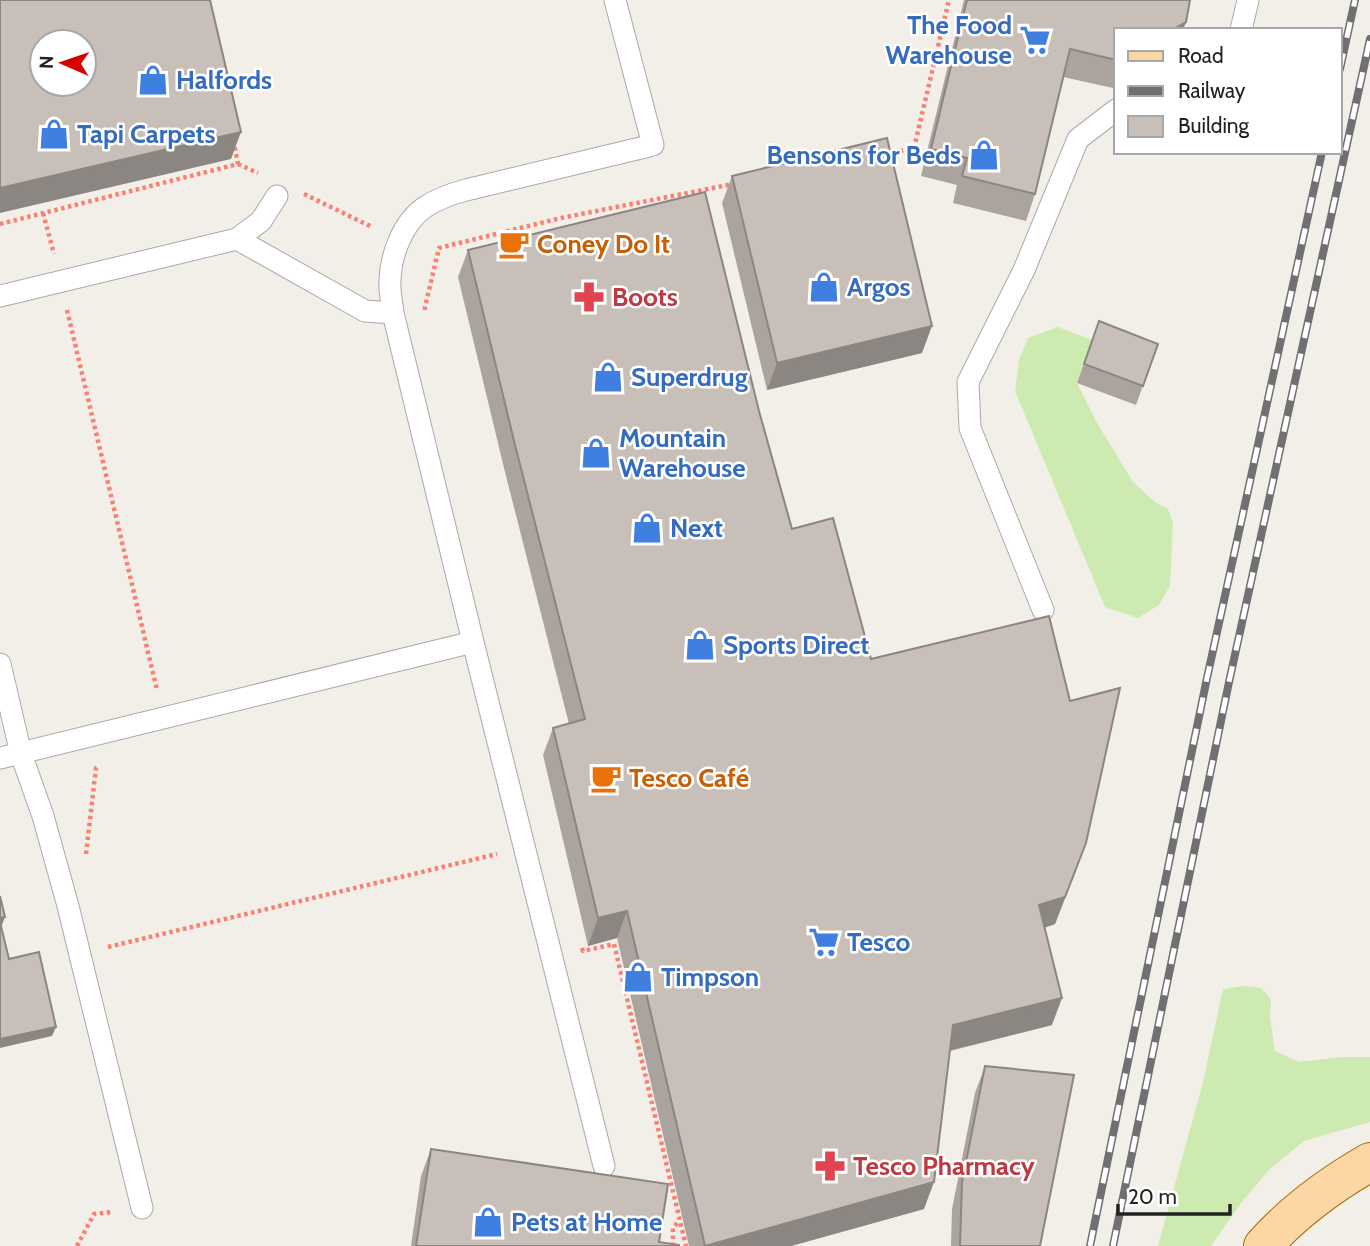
<svg xmlns="http://www.w3.org/2000/svg" width="1370" height="1246" viewBox="0 0 1370 1246" font-family="Cabin,sans-serif">
  <style>
    .grass { fill: #cdebb0 }
    .lines { fill: none; stroke-linecap: round; stroke-linejoin: round }
    .service-casing { stroke: #a9a9a9; stroke-width: 23 }
    .primary-casing { stroke: #a06b00; stroke-width: 40 }
    .path { stroke: #fa8072; stroke-width: 4.5; stroke-dasharray: 3.5 3.5; stroke-linecap: butt }
    .service { stroke: #fff; stroke-width: 21 }
    .primary { stroke: #fcd6a4; stroke-width: 38 }
    .rail-casing { stroke: #707070; stroke-width: 8 }
    .rail { stroke: #fff; stroke-width: 5; stroke-dasharray: 16; stroke-linecap: butt }
    .wall { fill: #aba49e }
    .shaded-wall { fill: #8b8681 }
    .building { fill: #c7bfb8; stroke: #8b8681; stroke-width: 2; fill-rule: evenodd }
    .labels { text-anchor: middle; dominant-baseline: central; stroke-width: 5; stroke-linejoin: round; paint-order: stroke }
    .shop-label { font-size: 26px; font-weight: bold; fill: #366cbe; stroke: #fff; text-anchor: start }
    .food-label { font-size: 26px; font-weight: bold; fill: #c56008; stroke: #fff; text-anchor: start }
    .health-label { font-size: 26px; font-weight: bold; fill: #be3a42; stroke: #fff; text-anchor: start }
  </style>
  <rect width="100%" height="100%" fill="#f2efe9"/>
  <path class="grass" d="M 1058,327 L 1092,340 L 1077,383 L 1097,423 L 1133,482 L 1155,502 L 1168,509 L 1173,523 L 1170,586 L 1159,605 L 1138,618 L 1105,607 L 1015,391 L 1019,360 L 1028,338 Z
    M 1244,986 L 1261,988 L 1271,999 L 1270,1017 L 1275,1051 L 1299,1062 L 1342,1057 L 1370,1057 L 1370,1122 L 1304,1141 L 1269,1170 L 1241,1203 L 1211,1246 L 1158,1246 L 1203,1082 L 1223,989 Z"/>
  <g class="lines">
    <g class="service-casing">
      <path id="service" d="M 615,0 L 653,145
        M 1241,30 L 1248,0
        M 277,196 L 261,221 L 237,239 L 365,311 L 393,313
        M 0,296 L 237,239
        M 1043,610 L 970,428 L 968,382 L 1024,270 L 1078,139 L 1116,110
        M 473,642 L 604,1166
        M 0,664 L 21,754 L 43,816 L 68,906 L 142,1208
        M 0,758 L 473,642 L 393,313 C 392,302 389,291 390,280 C 391,254 403,222 425,207 C 437,199 451,194 466,190 L 649,146"/>
    </g>
    <g class="primary-casing">
      <path id="primary" d="M 1263,1246 C 1294,1211 1330,1185 1370,1162"/>
    </g>
    <path class="path" d="M 886,154 L 914,148 L 949,0
      M 238,164 L 258,173
      M 304,194 L 372,227
      M 43,213 L 54,254
      M 0,224 L 238,164 L 234,144
      M 67,310 L 157,690
      M 425,310 L 425,307 L 439,248 L 561,218 L 733,184
      M 86,854 L 96,768 L 98,766
      M 108,947 L 497,854
      M 582,948 L 583,951 L 614,944 L 686,1246
      M 77,1246 L 94,1214 L 112,1212
      M 673,1246 L 673,1228 L 679,1221"/>
    <use href="#service" class="service"/>
    <use href="#primary" class="primary"/>
    <g class="rail-casing">
      <path id="rail" d="M 1340,69 L 1355,0
        M 1090,1246 L 1207,678 L 1322,152
        M 1113,1246 L 1229,682 L 1370,39"/>
    </g>
    <use href="#rail" class="rail"/>
  </g>
  <path class="wall" d="M 964,0 L 1190,0 L 1183,30 L 1116,30 L 1116,86 L 1113,88 L 1063,77 L 1035,194 L 1026,221 L 953,203 L 957,185 L 921,176 Z
    M 732,176 L 922,353 L 767,390 L 722,203 Z
    M 468,250 L 759,411 L 792,529 L 871,659 L 1076,871 L 1055,924 L 1044,928 L 1052,1025 L 950,1051 L 924,1209 L 791,1246 L 689,1246 L 617,938 L 588,946 L 543,755 L 553,728 L 569,724 L 504,468 L 458,277 Z
    M 1099,321 L 1158,344 L 1136,405 L 1077,383 Z
    M 985,1066 L 1040,1246 L 951,1246 L 952,1209 L 975,1093 Z
    M 431,1149 L 659,1242 L 679,1246 L 411,1246 L 421,1176 Z"/>
  <path class="shaded-wall" d="M 1186,22 L 1183,30 L 1172,30 Z
    M 241,132 L 231,159 L 0,213 L 0,188 Z
    M 932,326 L 922,353 L 767,390 L 777,363 Z
    M 1086,843 L 1055,924 L 1029,933 L 1039,905 Z
    M 627,911 L 617,938 L 588,946 L 598,918 Z
    M 5,917 L 0,930 L 0,918 Z
    M 1062,998 L 1052,1025 L 943,1052 L 953,1025 Z
    M 56,1027 L 52,1036 L 0,1048 L 0,1039 Z
    M 934,1182 L 924,1209 L 791,1246 L 705,1246 Z"/>
  <path class="building" d="M 0,0 L 210,0 L 241,132 L 0,188 ZM 42,42 L 84,42 L 84,84 L 42,84 Z
    M 967,0 L 1190,0 L 1186,22 L 1172,30 L 1116,30 L 1116,60 L 1070,49 L 1035,194 L 962,176 L 967,158 L 931,149 Z
    M 887,138 L 932,326 L 777,363 L 732,176 Z
    M 705,192 L 759,411 L 792,529 L 833,518 L 871,659 L 1049,616 L 1070,701 L 1120,688 L 1086,843 L 1065,897 L 1039,905 L 1062,998 L 953,1025 L 934,1182 L 705,1246 L 627,911 L 598,918 L 553,728 L 585,719 L 514,441 L 468,250 Z
    M 1099,321 L 1158,344 L 1143,386 L 1084,364 Z
    M 0,896 L 5,917 L 0,918 Z
    M 0,926 L 1,926 L 9,959 L 39,952 L 56,1027 L 0,1039 Z
    M 985,1066 L 1074,1075 L 1040,1246 L 960,1246 L 962,1182 Z
    M 431,1149 L 668,1184 L 659,1242 L 679,1245 L 679,1246 L 416,1246 Z"/>
  <defs>
    <g id="supermarket-bare" transform="scale(2.415)"><path d="M-6-5.5h2.5l.6 2H6L4.5 2H-2.5L-4.4-4H-6ZM-1.5 3.2a1.3 1.3 0 1 0 .1 0ZM3 3.2a1.3 1.3 0 1 0 .1 0Z" fill="#3f7fe0" stroke="#fff" stroke-width="2.5" paint-order="stroke"/></g>
    <g id="shop-bare" transform="scale(2.415)"><path d="M-5-2.5h2.3a2.7 3.5 0 0 1 5.4 0H5L5.5 6h-11ZM-1.5-2.5h3a1.5 2.3 0 0 0-3 0Z" fill="#3f7fe0" stroke="#fff" stroke-width="2.5" paint-order="stroke"/></g>
    <g id="cafe-bare" transform="scale(2.415)"><path d="M-5.5-4.5H6V0H3Q3 3.5 0 3.5H-2.5Q-5.5 3.5-5.5 0ZM3-3.2v2h1.7v-2ZM-6 4.5H4V6H-6Z" fill="#e8710a" stroke="#fff" stroke-width="2.5" paint-order="stroke"/></g>
    <g id="pharmacy-bare" transform="scale(2.415)"><path d="M-2-6h4v4h4v4h-4v4h-4v-4h-4v-4h4Z" fill="#e0444e" stroke="#fff" stroke-width="2.5" paint-order="stroke"/></g>
  </defs>
  <g fill-rule="evenodd">
    <use href="#supermarket-bare" x="1035" y="40"/>
    <use href="#shop-bare" x="153" y="80"/>
    <use href="#shop-bare" x="54" y="134"/>
    <use href="#shop-bare" x="984" y="155"/>
    <use href="#cafe-bare" x="514" y="244"/>
    <use href="#shop-bare" x="824" y="287"/>
    <use href="#pharmacy-bare" x="589" y="297"/>
    <use href="#shop-bare" x="608" y="377"/>
    <use href="#shop-bare" x="596" y="453"/>
    <use href="#shop-bare" x="647" y="528"/>
    <use href="#shop-bare" x="700" y="645"/>
    <use href="#cafe-bare" x="606" y="778"/>
    <use href="#supermarket-bare" x="824" y="942"/>
    <use href="#shop-bare" x="638" y="977"/>
    <use href="#pharmacy-bare" x="830" y="1166"/>
    <use href="#shop-bare" x="488" y="1222"/>
  </g>
  <g class="labels">
    <g class="shop-label">
      <text x="1012" y="25" text-anchor="end">The Food<tspan x="1012" dy="30">Warehouse</tspan></text>
      <text x="176" y="80">Halfords</text>
      <text x="77" y="134">Tapi Carpets</text>
      <text x="961" y="155" text-anchor="end">Bensons for Beds</text>
      <text x="847" y="287">Argos</text>
      <text x="631" y="377">Superdrug</text>
      <text x="619" y="438">Mountain<tspan x="619" dy="30">Warehouse</tspan></text>
      <text x="670" y="528">Next</text>
      <text x="723" y="645">Sports Direct</text>
      <text x="847" y="942">Tesco</text>
      <text x="661" y="977">Timpson</text>
      <text x="511" y="1222">Pets at Home</text>
    </g>
    <g class="food-label">
      <text x="537" y="244">Coney Do It</text>
      <text x="629" y="778">Tesco Café</text>
    </g>
    <g class="health-label">
      <text x="612" y="297">Boots</text>
      <text x="853" y="1166">Tesco Pharmacy</text>
    </g>
  </g>
  <rect x="1114" y="28" width="228" height="126" fill="#ffffff" stroke="#a7a7a7" stroke-width="2"/>
  <rect x="1128" y="51" width="35" height="10" fill="#fcd6a4" stroke="#a7a7a7" stroke-width="2"/>
  <text x="1178" y="63" font-size="21" fill="#222222">Road</text>
  <rect x="1128" y="86" width="35" height="10" fill="#707070" stroke="#a7a7a7" stroke-width="2"/>
  <text x="1178" y="98" font-size="21" fill="#222222">Railway</text>
  <rect x="1128" y="116" width="35" height="21" fill="#c7bfb8" stroke="#a7a7a7" stroke-width="2"/>
  <text x="1178" y="133" font-size="21" fill="#222222">Building</text>
  <g transform="translate(63 63) rotate(272)"><circle r="33" fill="#ffffff" stroke="#a7a7a7" stroke-width="2"/>
  <path d="M0-5L12 26L0 18L-12 26Z" fill="#d40000"/>
  <text y="-10" font-size="19" font-weight="bold" text-anchor="middle" fill="#222222">N</text>
  </g>
  <path d="M1118 1204v10h112v-10" fill="none" stroke="#222222" stroke-width="3.5"/>
  <text x="1128" y="1204" font-size="21" fill="#222222" stroke="#ffffff" stroke-width="5" paint-order="stroke">20 m</text>
</svg>
